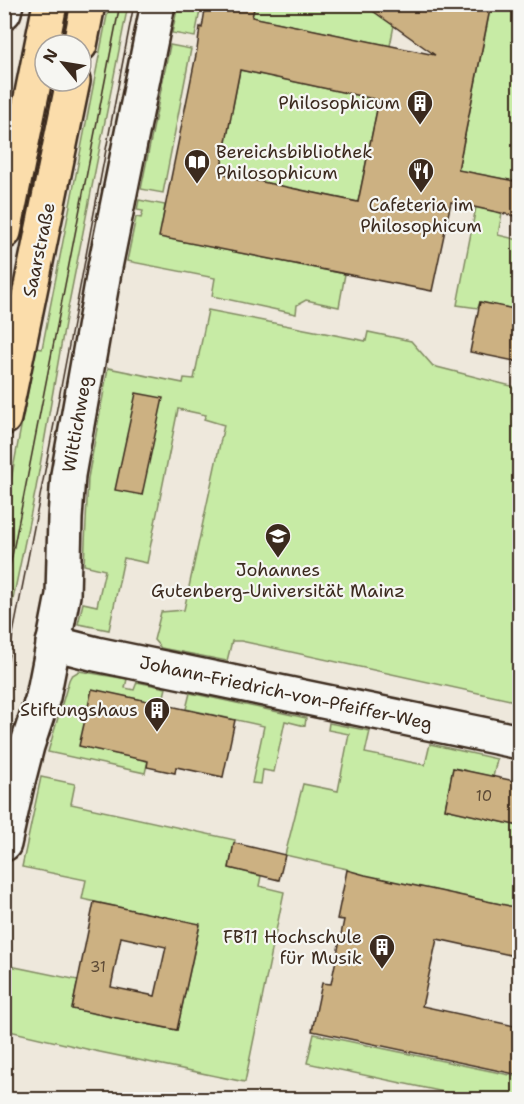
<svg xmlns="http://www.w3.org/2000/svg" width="524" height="1104" font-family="'Shantell Sans',sans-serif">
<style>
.green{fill:#c7eba5;stroke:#818a62;stroke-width:1.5}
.building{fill:#ccb182;stroke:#3b2a1e;stroke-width:1.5;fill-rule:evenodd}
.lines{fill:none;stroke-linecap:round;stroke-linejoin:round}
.minor-casing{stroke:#3b2a1e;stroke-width:38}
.highway-casing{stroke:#3b2a1e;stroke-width:38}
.minor{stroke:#f6f6f2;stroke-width:33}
.highway{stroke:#fbddab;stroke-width:33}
.tram{stroke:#3b2a1e;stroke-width:1.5}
.labels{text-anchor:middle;stroke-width:4.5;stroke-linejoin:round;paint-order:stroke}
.number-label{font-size:15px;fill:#5f4c37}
.poi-label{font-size:18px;fill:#3b2a1e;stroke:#f6f6f2;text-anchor:end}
.street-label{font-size:18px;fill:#3b2a1e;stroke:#f6f6f2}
</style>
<rect width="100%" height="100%" fill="#eee8dc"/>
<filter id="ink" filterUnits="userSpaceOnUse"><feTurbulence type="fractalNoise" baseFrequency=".0167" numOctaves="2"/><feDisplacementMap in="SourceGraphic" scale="12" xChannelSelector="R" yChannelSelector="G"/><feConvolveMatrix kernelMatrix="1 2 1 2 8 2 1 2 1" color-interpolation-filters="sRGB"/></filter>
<g filter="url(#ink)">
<g class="green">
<path d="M363,4L389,21L395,20L390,46L252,17L255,5Z"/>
<path d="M109,5H128L65,323L36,488L5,638V511L36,348L42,349Z"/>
<path d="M178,5H201L195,37L172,33Z"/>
<path d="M491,5H519V182L458,170Z"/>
<path d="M170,45L191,49L163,193L141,189Z"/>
<path d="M240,70L379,100L358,202L220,173Z"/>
<path d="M139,200L165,205L160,237L345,274L339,307L306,300L297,305L296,314L212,296L215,278L127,261L136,217L141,218L143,211L137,210Z"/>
<path d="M476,207L502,213L498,235L519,240V310L480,302L478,308L457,305Z"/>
<path d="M208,310L366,341L368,332L411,341L433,366L519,388V702L241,641H232L227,661L161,648L154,640L161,612L184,610L224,425L204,419L206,415L178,409L147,563L124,558L109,630L78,624L83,603L97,606L105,570L84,565L88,478L108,368L183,383L184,378L194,379Z"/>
<path d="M79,671L127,679L125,688L134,690L137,682L166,688L162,704L92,690L80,746L148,761L145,773L48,752L69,680L71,676Z"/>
<path d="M190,693L306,718L305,726L285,721L274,772L263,770L261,784L252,783L264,726L186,709Z"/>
<path d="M329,723L370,731L365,753L425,765L430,744L497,759L493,777L453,768L445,809L519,826V908L348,872L347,869L285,855L303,784L338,791L349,734L328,730Z"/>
<path d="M41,777L75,784L71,804L235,840L229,868L261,876L259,886L284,892L245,1082L95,1051L5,1030V965L78,980L72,1009L177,1030L200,925L82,899L86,880L22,867Z"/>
<path d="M314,1034L519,1077V1099H477L307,1063Z"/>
</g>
<g class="building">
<path d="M206,4H255L252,17L435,55L363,4H491L458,170L519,182V217L451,202L432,291L159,237L197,50L200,27L202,28ZM240,70L379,100L358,202L220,173Z"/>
<path d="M480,302L519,310V362L470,352Z"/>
<path d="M136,393L163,398L142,495L115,490Z"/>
<path d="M92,689L235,720L223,777L176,767L175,773L147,767L148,761L79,746Z"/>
<path d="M453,768L519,782V826L445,809Z"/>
<path d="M234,843L285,855L279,880L229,868Z"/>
<path d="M347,870L365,875L519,908V957L437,939L422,1006L519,1027V1075L312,1031L322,983L331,984L344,920L337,919Z"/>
<path d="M94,902L200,924L177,1030L72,1009ZM121,937L166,947L155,996L111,987Z"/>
</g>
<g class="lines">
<g class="minor-casing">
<g id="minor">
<path d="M4,12L6,4"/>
<path d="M53,643L96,654L520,742"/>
<path d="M4,844L17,785L27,746L43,697L63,595L65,518L68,475L104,272L158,4"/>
</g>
</g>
<g class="highway-casing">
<g id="highway">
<path d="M80,45L88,4"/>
<path d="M4,232L50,4"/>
<path d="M4,418L73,81"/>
</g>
</g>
<use href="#minor" class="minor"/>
<use href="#highway" class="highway"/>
<g class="tram">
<path d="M4,597L120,4"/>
<path d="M4,678C50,454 90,229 134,4"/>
</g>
</g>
</g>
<defs>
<g id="building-pin" transform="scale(1.35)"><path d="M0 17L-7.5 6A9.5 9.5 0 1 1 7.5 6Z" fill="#3b2a1e" stroke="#f6f6f2"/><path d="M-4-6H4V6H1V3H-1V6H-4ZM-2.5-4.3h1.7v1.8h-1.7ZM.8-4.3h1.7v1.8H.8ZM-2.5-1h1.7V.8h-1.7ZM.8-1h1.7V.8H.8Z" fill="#fff"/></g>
<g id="library-pin" transform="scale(1.35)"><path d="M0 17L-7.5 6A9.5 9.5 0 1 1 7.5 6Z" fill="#3b2a1e" stroke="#f6f6f2"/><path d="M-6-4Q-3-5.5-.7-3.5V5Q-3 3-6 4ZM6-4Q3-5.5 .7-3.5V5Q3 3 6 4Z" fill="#fff"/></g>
<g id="restaurant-pin" transform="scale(1.35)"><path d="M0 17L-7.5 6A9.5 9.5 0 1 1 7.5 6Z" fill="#3b2a1e" stroke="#f6f6f2"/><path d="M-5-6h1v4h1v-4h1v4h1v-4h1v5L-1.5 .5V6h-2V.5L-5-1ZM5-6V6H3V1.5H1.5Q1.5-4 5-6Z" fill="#fff"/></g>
<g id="university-pin" transform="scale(1.35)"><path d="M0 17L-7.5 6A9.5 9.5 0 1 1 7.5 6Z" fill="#3b2a1e" stroke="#f6f6f2"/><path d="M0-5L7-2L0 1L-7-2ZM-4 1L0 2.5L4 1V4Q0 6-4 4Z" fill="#fff"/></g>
</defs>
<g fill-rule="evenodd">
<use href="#building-pin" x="420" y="103"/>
<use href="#library-pin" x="197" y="162"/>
<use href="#restaurant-pin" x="421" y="171"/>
<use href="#university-pin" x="278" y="536"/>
<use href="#building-pin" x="157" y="710"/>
<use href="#building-pin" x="382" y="947"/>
</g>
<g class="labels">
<g class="number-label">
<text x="484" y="801">10</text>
<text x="98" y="972">31</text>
</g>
<g class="poi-label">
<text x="400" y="109">Philosophicum</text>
<text x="216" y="158" text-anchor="start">Bereichsbibliothek<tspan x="216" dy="21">Philosophicum</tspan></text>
<text x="421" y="211" text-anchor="middle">Cafeteria im<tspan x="421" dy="21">Philosophicum</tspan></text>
<text x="278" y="576" text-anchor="middle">Johannes<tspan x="278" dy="21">Gutenberg-Universität Mainz</tspan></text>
<text x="138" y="716">Stiftungshaus</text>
<text x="362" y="943">FB11 Hochschule<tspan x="362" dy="21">für Musik</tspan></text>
</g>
<g class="street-label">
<text transform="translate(39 250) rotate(-78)" y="6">Saarstraße</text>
<text transform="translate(77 424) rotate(-80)" y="6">Wittichweg</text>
<text transform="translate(286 693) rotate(12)" y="6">Johann-Friedrich-von-Pfeiffer-Weg</text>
</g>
</g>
<rect width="524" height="1104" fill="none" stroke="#f6f6f2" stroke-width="24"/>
<rect x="12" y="12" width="500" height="1080" fill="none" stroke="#3b2a1e" stroke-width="2" filter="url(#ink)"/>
<g transform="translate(63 63) rotate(300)"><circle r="28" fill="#f6f6f2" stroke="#aba49d" stroke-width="1.5"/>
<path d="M0-4.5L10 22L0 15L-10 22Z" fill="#3b2a1e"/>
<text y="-9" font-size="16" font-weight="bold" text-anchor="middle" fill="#3b2a1e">N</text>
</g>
</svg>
